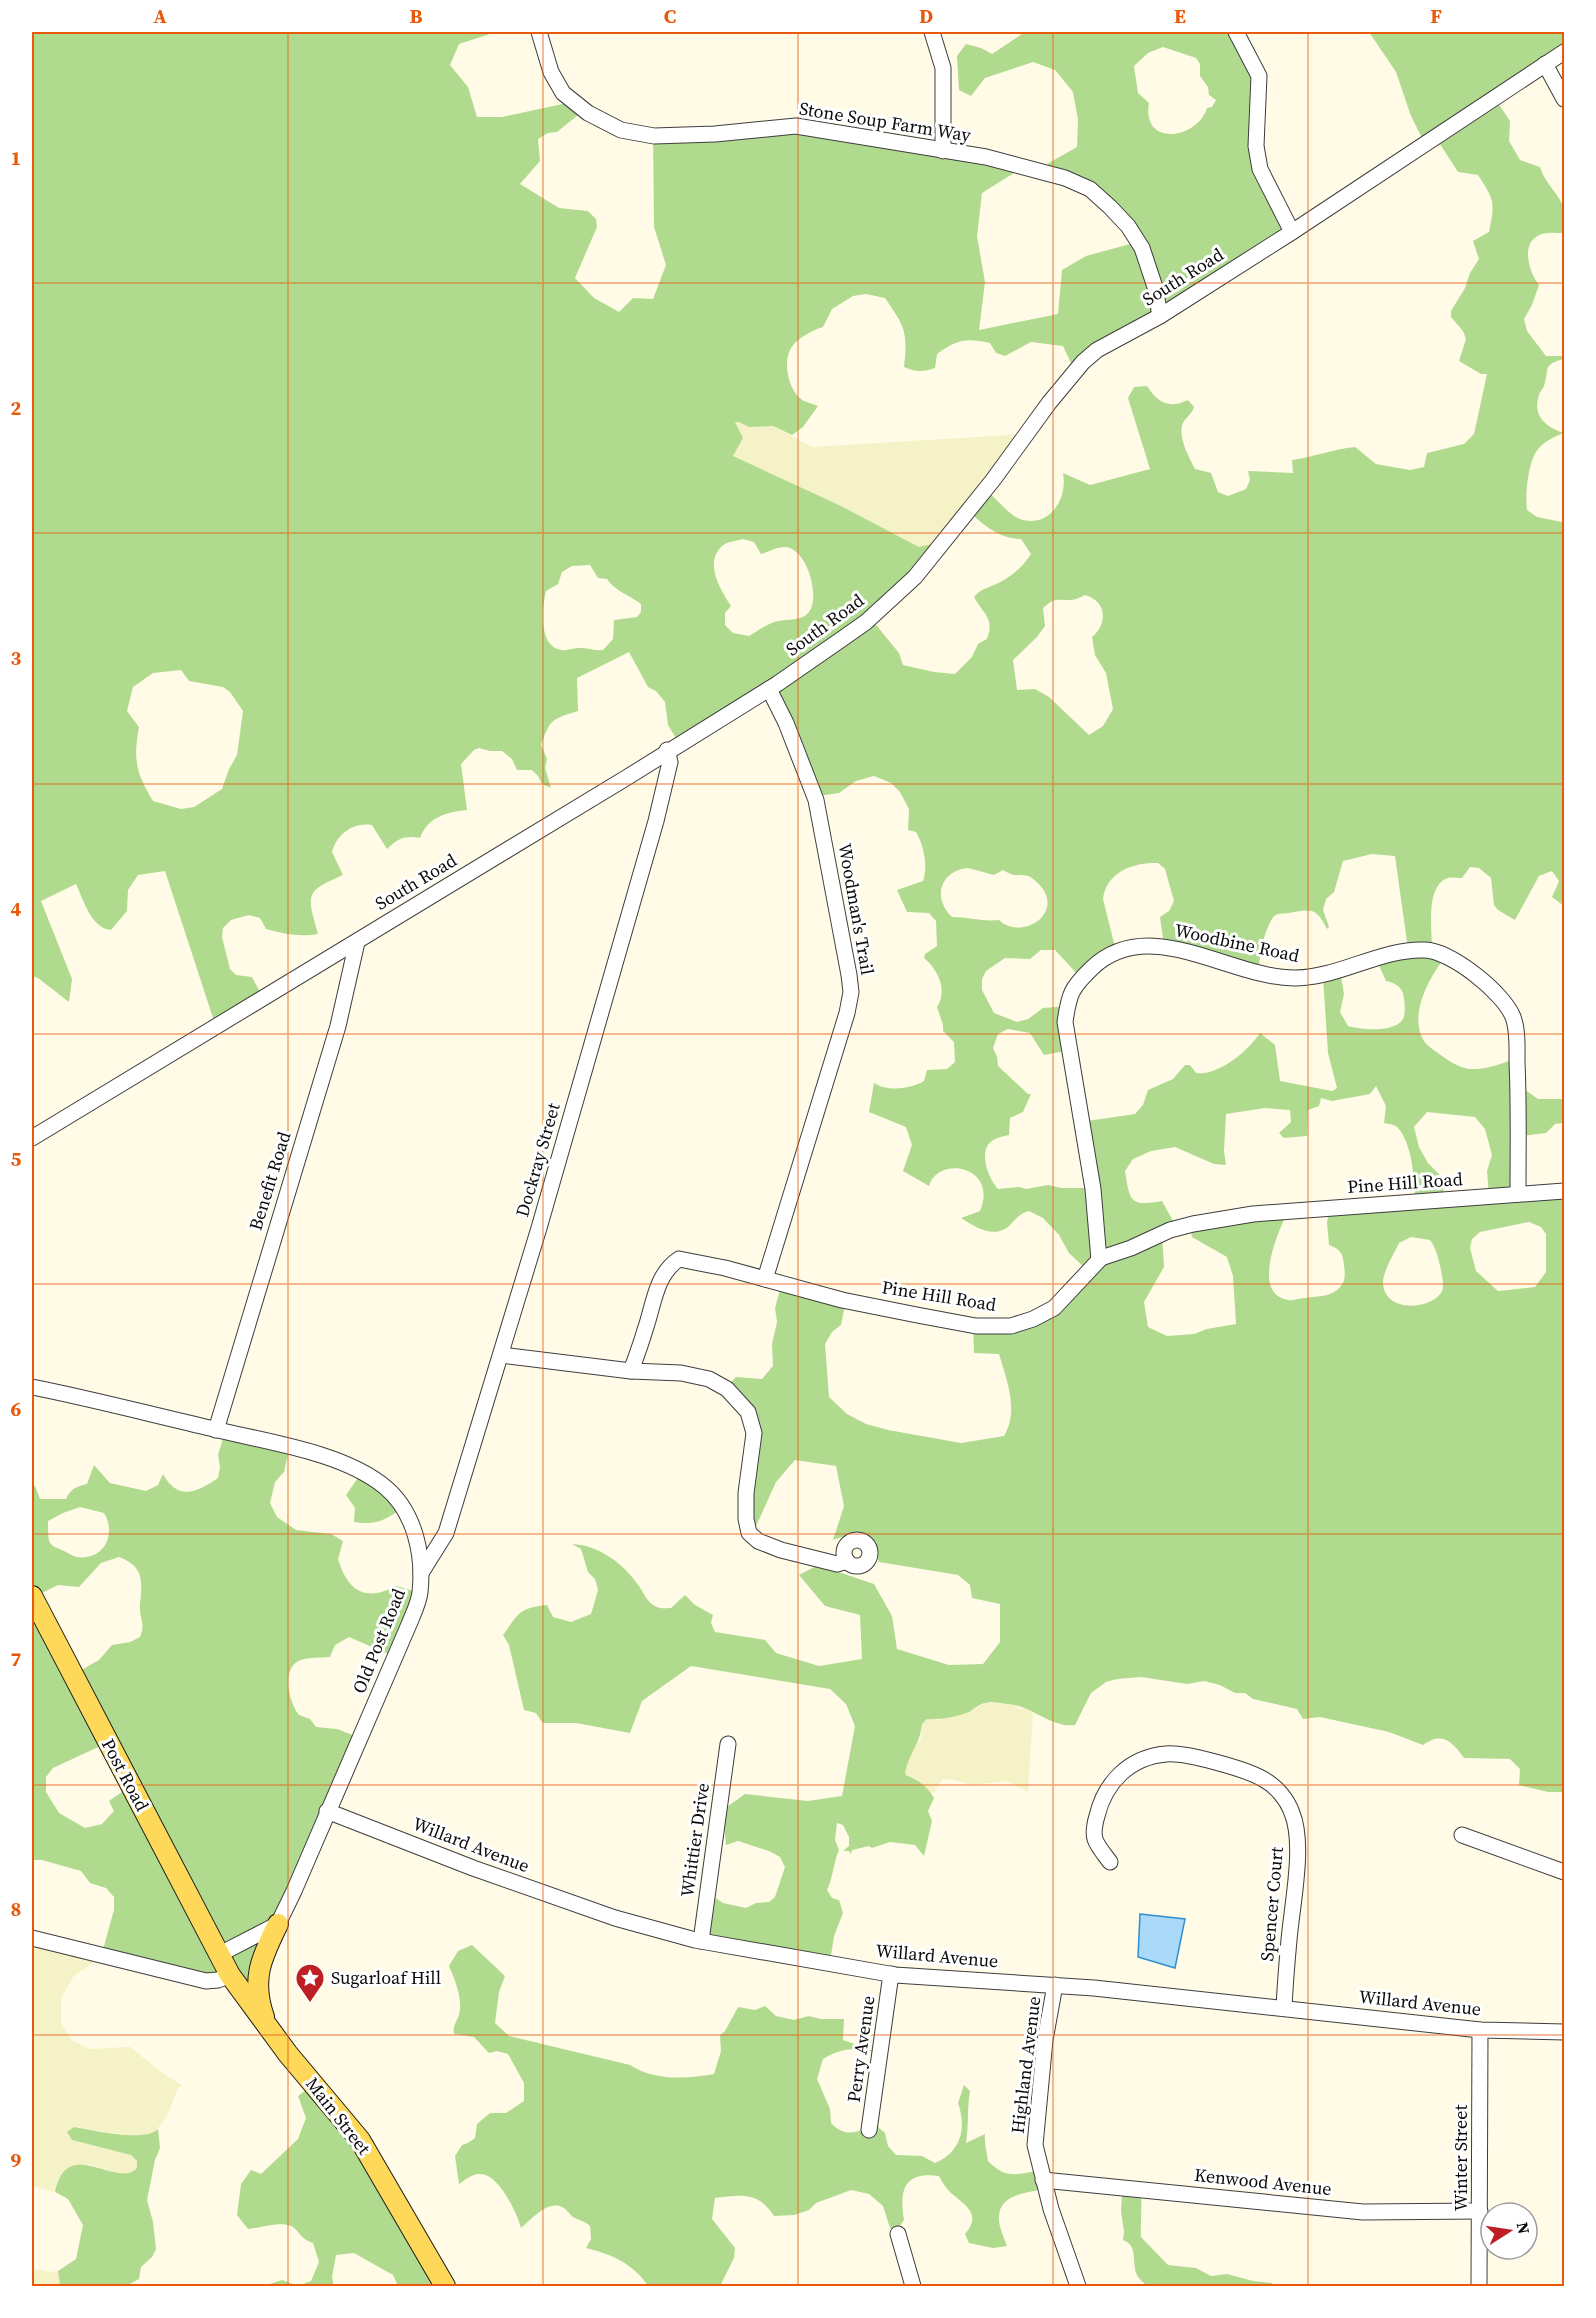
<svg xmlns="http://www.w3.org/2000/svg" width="1596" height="2318" font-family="'Source Serif 4',serif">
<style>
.farmland{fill:#f5f2c7}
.forest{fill:#b0db8f;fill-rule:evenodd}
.water{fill:#aadaf8;stroke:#2f8ed1;stroke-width:1.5}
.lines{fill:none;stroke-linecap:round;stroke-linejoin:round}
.minor-casing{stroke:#3d3d3d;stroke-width:17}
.major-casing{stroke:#1b1b1b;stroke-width:22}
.minor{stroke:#fff;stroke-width:15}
.major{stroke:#fed858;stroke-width:20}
.grid{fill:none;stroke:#e8590c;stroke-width:1.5;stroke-opacity:0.55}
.labels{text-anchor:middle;stroke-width:6;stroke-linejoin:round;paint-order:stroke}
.street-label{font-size:18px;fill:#0a0a0a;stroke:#fff}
.poi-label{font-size:18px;fill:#0a0a0a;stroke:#fff;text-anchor:start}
.neatline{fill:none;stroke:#e8590c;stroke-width:2}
.grid-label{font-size:20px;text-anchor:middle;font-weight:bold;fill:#e8590c}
</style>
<rect width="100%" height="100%" fill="#fffbe7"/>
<g class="farmland">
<path d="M739,421L749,427L773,426L812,447L1026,434L944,541L919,547L839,505L733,456L743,438L735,422Z"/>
<path d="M985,1703L1013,1704L1021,1709H1028L1033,1713L1028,1792L1008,1781L971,1785L955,1780L942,1779L935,1792L930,1793L915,1778L907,1776L905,1773L907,1761L921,1738L922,1724L927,1719L937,1720L968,1712Z"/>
<path d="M32,1938L103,1955L73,1977L61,1998V2023L72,2040L89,2049L130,2047L165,2075L182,2085L178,2088L167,2116L155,2132L144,2135H126L75,2127L72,2140L131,2155L137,2161V2169L133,2173L122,2175L89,2164L58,2178L55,2192L32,2186Z"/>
<path d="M35,2269L50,2272L58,2271L61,2286H32V2270Z"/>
</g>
<g class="forest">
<path d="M32,32H496L459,44L450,65L468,87L477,117H502L567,103L578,115L557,132L548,133L538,139L540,161L520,184L559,208L588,211L596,219L597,227L575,278L594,298L619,312L633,298L653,299L666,265L654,227L653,132L818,123L1019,170L982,193L977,236L985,282L979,330L1058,314L1062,270L1086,256L1141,241L1088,184L1047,164L1077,147L1078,120L1073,92L1055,70L1033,62L985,78L971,96L959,90L957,56L966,44L981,48L992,54L1025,32H1236L1257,89L1252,147L1293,231L1075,372L1063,346L1031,342L1005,356L996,353L990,343C965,338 958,339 937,354L935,368C923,372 915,372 904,367C908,332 905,327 885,298L866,294L853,296L832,309L823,327C813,330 797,338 791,348C782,363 789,393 804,401C808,403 814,404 818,406L803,427L792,435L773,426L749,427L739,422H735L743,438L733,456L839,505L919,547L944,541L872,620L899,653L903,665L934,672L955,674L972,657L978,644L987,639C995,618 983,614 974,597C981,589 985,589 994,585C1009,579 1022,568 1031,554L1021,539C1002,539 987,528 974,516L990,494C999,501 1009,515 1020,519C1049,529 1068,499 1063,473L1090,485L1150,469L1128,398L1134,387L1147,386C1158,403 1169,409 1188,400L1194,407C1192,414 1186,417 1183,423C1177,436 1189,457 1195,469L1211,473L1218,492L1228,496L1246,489L1250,480L1248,471L1293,473L1292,460C1314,457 1333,449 1355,447L1376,464L1410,470L1424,467L1427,453L1464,444L1474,434L1487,374H1481L1459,361L1466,339L1463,331L1451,317V311L1465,288L1470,273L1479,259L1473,241L1489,232C1495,202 1495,201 1478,175L1458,172L1436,138L1425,144L1411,116L1396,72L1369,32H1564V53L1496,100L1510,121L1509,141L1520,160L1540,167C1545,184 1559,193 1564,209C1566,216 1564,226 1564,233C1555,233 1544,231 1536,237C1521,247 1530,274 1539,285L1532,305L1524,319L1527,331L1546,356H1564V359C1541,365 1550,369 1544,386C1543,389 1540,391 1539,395C1532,416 1546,427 1564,433C1555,436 1541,443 1536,452C1528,464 1525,496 1527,510L1537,517L1562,522L1564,533V906L1552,897L1559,881L1552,871L1539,876L1515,920L1498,910L1494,905L1491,878L1479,868L1470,867L1462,878C1458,878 1451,877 1448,878C1425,885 1432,931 1432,948L1446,956C1429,977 1408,1016 1424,1041C1428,1047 1437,1052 1442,1056C1450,1062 1462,1069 1471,1069C1487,1070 1503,1063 1517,1058L1520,1086L1538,1099H1564V1123L1555,1124L1546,1133L1523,1136L1519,1193L1564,1192V1792H1548L1519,1785L1520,1769L1510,1759L1464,1758C1452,1742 1443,1731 1423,1745L1389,1732L1320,1717L1303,1719L1297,1709L1253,1699L1245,1693H1235L1220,1685L1204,1681L1187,1684L1141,1677L1117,1679L1106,1682L1091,1693L1075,1725C1051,1728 1032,1706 1009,1704C1002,1704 992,1701 985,1703C979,1704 974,1709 969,1712C956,1717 940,1720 927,1719L922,1724C920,1745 909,1753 905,1773L907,1776C917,1778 929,1789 934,1798L928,1811L932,1821L924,1856L915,1845L890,1842L872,1848L869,1846L852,1850L851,1854L849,1851H843L849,1846V1837L843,1825L837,1823L835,1840L839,1850C833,1864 833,1878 827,1890L832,1898L839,1900L843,1913L834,1936L830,1962L704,1940L708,1912L714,1905L716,1898L723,1903L746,1908L756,1903L769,1902L775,1897L785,1867L780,1857L769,1851L738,1841L726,1845L724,1821L717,1814L745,1794L808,1801L842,1796L855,1726L846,1704L830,1689L691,1666L642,1701L630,1733L576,1723H544L542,1722L536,1713L524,1710L509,1645L503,1635C519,1613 519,1608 547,1605L553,1617L571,1622L591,1614L598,1590L595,1579L588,1572L581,1549L572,1544C599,1545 624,1564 639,1586C644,1593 647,1603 657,1607C661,1609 666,1608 671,1608L685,1595L695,1605L713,1615L711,1623L715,1632L765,1640L776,1653L819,1666L862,1659L860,1615L825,1606L799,1575L818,1565L874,1584L892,1616L897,1649L949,1665L983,1664L1000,1642V1604L972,1598L970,1585L958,1575L879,1562C869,1531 863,1530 833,1540L844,1506L836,1466L795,1460L776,1482L752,1535L748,1520L756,1433L727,1387L736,1377L762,1379L773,1366L772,1344L777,1322L775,1308L781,1286L846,1300L841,1325L832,1332L825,1344L829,1397L847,1414L866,1424L888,1430L961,1443L1004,1436C1019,1411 1007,1381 999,1354L974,1353L973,1325L1030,1320L1089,1272L1069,1253L1059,1235L1043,1218L1029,1211C1019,1214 1017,1218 1010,1225C995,1240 975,1227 961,1218L980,1211C999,1165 937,1155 929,1186L903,1171L912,1145L906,1127L869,1112L874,1083C888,1092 910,1089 924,1081L927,1070L947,1069L955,1062L954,1042L943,1031V1025L937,1007C948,991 938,969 924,958L925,954L937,946L936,921L929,913L907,912L897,890L923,881C928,867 924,845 916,832L908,830L909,809L900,792L891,783L874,776L856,781L839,793L818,796L772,690L679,743L668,725L665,702L656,691L648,687L629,652L577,678L578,711C551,719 550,720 541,745L547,759L545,768L551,788L542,784L538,776L532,770H517L512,759L502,751H490L479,748L474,750L461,764L467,810C446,812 428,817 420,838C405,835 398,838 387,849L372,825C353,822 337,834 332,852L343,875C304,892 307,894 318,934C300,937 284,934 266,929L260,918L249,915L231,920L223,928L222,937L230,969L236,975L252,977L263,998L215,1024L165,871L138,875L128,890L127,911L111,930C91,928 84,901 76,884L41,901L72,979L69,1002L38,978L32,976V654L34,646L32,637ZM1163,47L1196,58L1200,64V76L1208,87L1209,95L1216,100L1212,107L1207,108C1197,140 1141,147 1149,103L1138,93L1134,66L1148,53ZM743,539L754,542L761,554C768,552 777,547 784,547C806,546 821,596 809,612C802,621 788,619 778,621C768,623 758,631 749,636L733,633L725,625V613L731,606C721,591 705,565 720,548C725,542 735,541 743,539ZM590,565L598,578L607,579C615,591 629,595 641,604V612L637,617L614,620L613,639L603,650C594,651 589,648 580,648C574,648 567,651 561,650C538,646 542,608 546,591L558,584L562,572L572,566ZM1085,595C1107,601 1108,624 1092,637L1095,655L1106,673L1113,709L1103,726L1089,735L1049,697L1035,689L1017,690L1013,660L1037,637L1045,626L1043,608C1055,597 1057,600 1071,600C1075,600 1081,597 1085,595ZM181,670L189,681L223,687L230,692L243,711L237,755L229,769L222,789L194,807L181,809L153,801C136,773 133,760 139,727L127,711L133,687L153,673ZM1372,854L1395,856L1408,949L1377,961L1386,981C1392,982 1399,985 1402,991C1405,997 1406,1014 1403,1019C1394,1033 1362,1030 1348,1026L1340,1012L1344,994L1340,971L1323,978L1328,1053L1337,1088L1332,1091L1280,1081L1275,1045L1260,1033C1248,1051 1219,1076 1196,1073L1190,1065H1185L1173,1079L1148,1090L1143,1105L1135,1114L1087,1121L1094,1188H1062L1048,1185L1026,1189L1019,1187L998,1189C988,1178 976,1148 995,1139C999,1137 1004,1136 1009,1135L1010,1118L1023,1112L1031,1094H1028L998,1066L997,1057L993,1048L998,1034L1008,1029L1030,1033L1044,1055L1070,1050L1068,1006L1043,1008L1028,1019L1017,1022L994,1013L982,990V979L986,971L1005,958L1030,959L1041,950H1055L1080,977L1116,951L1103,899C1106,872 1134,862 1158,863L1165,869L1174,901L1169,911L1160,917L1164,946L1258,969C1261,953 1263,933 1272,919C1276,912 1283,914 1289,913C1311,909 1316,907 1327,929L1329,927L1323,910L1326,899L1334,892L1343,861ZM968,868L994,875L1003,870C1007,872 1011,875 1015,875C1022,876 1027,874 1033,879C1072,909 1023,943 999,920C984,922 968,917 952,917C932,898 940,871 968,868ZM1376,1086L1386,1106L1384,1123C1389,1124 1393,1124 1397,1127C1412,1141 1415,1182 1415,1202L1330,1208L1327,1222L1329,1245C1340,1249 1343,1253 1344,1265C1345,1273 1346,1281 1340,1287C1332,1297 1318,1296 1306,1298C1300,1298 1293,1301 1288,1300C1250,1294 1279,1230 1288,1211L1190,1225L1192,1237L1227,1257L1233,1276L1236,1324L1207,1329L1194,1334L1167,1336L1148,1327L1144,1302L1164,1267L1162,1234L1177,1228L1162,1201C1129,1207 1130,1201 1125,1171L1133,1159L1151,1151L1175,1147L1214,1164L1226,1165L1224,1151L1226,1114L1265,1108L1290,1110L1291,1122L1279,1133L1284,1138L1307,1136L1308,1110L1319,1106L1321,1098L1332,1101L1370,1094ZM1427,1112L1475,1117L1485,1129L1492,1155L1487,1171L1489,1196L1446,1199L1439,1174L1428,1163L1419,1147L1414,1127ZM1529,1222L1541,1227L1546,1234V1272L1535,1287L1498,1291L1476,1271L1470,1248L1472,1239L1480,1232ZM1411,1237L1430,1240C1437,1250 1438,1258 1441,1270C1442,1277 1445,1286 1441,1293C1428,1311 1383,1312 1383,1282C1384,1269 1394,1254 1399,1243Z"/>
<path d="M225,1432L289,1450L284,1472L275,1482L270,1503L277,1517L296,1530L331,1534L343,1541L338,1559C348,1592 366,1602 396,1586L421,1593L395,1657L349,1637L335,1645L330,1657C321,1658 309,1657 301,1660C280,1667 289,1703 299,1715L310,1719L316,1727L337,1729L361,1738L258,1988L102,1953L114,1910V1897L106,1888L90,1883L81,1871L42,1860H32V1484L35,1486L40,1499H66C71,1488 76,1487 87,1484L94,1465L110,1483L146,1491L158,1485L163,1474C178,1501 196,1493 218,1478L220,1467L218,1455ZM80,1507L104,1513C117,1534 104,1561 77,1557C72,1556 69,1553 64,1551C59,1548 52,1548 49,1541C48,1535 48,1527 48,1521L63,1513ZM119,1557C145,1567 142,1582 140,1604C139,1619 146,1622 140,1637L130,1642L112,1645L99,1660L76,1673L36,1596L58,1585L79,1587L101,1563ZM109,1742L132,1785L109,1801L114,1811L102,1824L85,1828L59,1813L46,1792V1777L53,1768Z"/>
<path d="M362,1472L402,1508C384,1521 377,1525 354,1522L355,1508L346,1495Z"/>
<path d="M472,1945L505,1976L499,1992L495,2023L509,2036L630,2065C655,2081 686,2079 714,2074L721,2051L720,2035L725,2031L738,2007L755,2010L765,2006L776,2016L794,2020L809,2016L821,2019H844L843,2040L880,2053C857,2048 844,2046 823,2059L817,2079L830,2109L831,2123C843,2135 850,2134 866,2129L873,2107L879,2128L885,2133L888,2146L896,2155L922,2156L935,2163C961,2152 967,2128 958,2103L964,2085L970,2091C967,2108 969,2125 966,2143L985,2134C984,2144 987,2152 988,2161C1006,2180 1018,2174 1042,2170L1046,2189C1029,2192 999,2194 999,2217C998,2225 1004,2237 1007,2246L993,2248L969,2243L965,2234C983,2213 964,2205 950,2192C946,2188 942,2182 939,2176C904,2171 899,2190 904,2220L896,2231L890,2228L883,2206L869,2194L851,2190L816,2203L809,2210L794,2215L774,2216C758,2191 741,2195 715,2198L712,2219L735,2248L734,2258L720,2286H648C634,2264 611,2254 586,2248L591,2239L590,2226C583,2220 580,2221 573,2217C569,2214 567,2209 562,2207C547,2200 531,2220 521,2228C517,2213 499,2174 480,2174C472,2174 465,2180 459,2184L455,2156L462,2145L468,2143L475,2138L477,2124L490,2113H506L524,2101V2083L508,2054L497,2051L489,2053L474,2037L454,2034C453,2025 456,2023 459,2015C463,1999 455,1980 449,1966L458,1951Z"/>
<path d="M315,2083L447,2286H398L393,2275L354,2253L336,2255L332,2277L334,2286H264L282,2280L298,2286L311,2281L319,2262L313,2243C300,2239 299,2230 291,2226C279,2221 260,2228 248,2229L237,2215L241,2184L251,2170L261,2174L298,2139L306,2118L298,2096Z"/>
<path d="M74,2127C94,2130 144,2143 158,2129L160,2148L155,2160L147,2200L153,2222L156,2249L152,2257L141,2267L139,2279L126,2286L60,2285L58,2271L76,2259L83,2225L68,2199L55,2192C67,2134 117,2190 137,2168V2161L131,2155L72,2140L67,2132Z"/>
<path d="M1140,2190C1143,2206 1140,2221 1141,2237L1168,2265L1196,2268L1211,2276L1227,2274L1253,2281L1272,2283L1275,2286H1147C1144,2283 1139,2279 1137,2275C1131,2262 1139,2246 1123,2240L1124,2232L1121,2211L1122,2191Z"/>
</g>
<path class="water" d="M1140,1914L1185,1919L1175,1968L1138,1957Z"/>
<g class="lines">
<g class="minor-casing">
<g id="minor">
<path d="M539,32L551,72L563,93L588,113L621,130L654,136L715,134L796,126L986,157L1065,178L1090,189L1110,207L1128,226L1142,248L1155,287L1160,316"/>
<path d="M932,32L943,68V151"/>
<path d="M1236,32L1259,76L1256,146L1260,169L1292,232"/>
<path d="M1545,64L1564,99"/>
<path d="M32,1138L626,778L777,684L839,641L866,622L915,577L993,480L1049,403L1083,362L1097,350L1160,316L1292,232L1564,52"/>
<path d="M1099,1260L1093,1189L1065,1022C1069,994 1071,988 1092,968C1150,913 1231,979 1296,978C1341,977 1382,948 1425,950C1451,951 1503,992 1513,1017C1518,1030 1517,1048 1517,1062C1519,1106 1518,1150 1518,1194"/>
<path d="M765,1279L847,1013L851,992L849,975L816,800L786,723L769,689"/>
<path d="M501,1355L631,1371L681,1373L709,1379L727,1389L748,1412L754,1433L746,1493V1519L749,1533L758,1541L781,1550L837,1564L847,1561"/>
<path d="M631,1371C636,1357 641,1344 645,1330C654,1305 655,1275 679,1259L725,1268L842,1300L917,1315L976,1326H1011L1033,1319L1054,1308L1101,1258L1131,1248L1170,1230L1193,1224L1253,1214L1564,1191"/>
<path d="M32,1387C93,1399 153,1415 214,1429C266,1442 343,1452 385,1487C415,1512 424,1555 420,1592C419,1602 414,1612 410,1622L294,1891L278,1924L220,1954"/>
<path d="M216,1430L338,1026L357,942"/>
<circle cx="857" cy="1553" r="13"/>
<path d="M421,1573L446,1533L539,1228L656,821L670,762L667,750"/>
<path d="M327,1811L473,1868L615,1918L695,1940L895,1975L1094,1988L1480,2030L1564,2032"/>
<path d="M1462,1835L1564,1872"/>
<path d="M1110,1862C1105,1855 1097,1846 1095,1839C1093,1833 1095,1822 1097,1816C1105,1782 1130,1757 1166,1754C1185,1752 1246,1769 1263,1779C1276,1786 1287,1799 1292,1813C1305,1845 1292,1904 1289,1940C1287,1962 1285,1985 1284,2008"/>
<path d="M32,1938L206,1981L218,1980L230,1975"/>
<path d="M701,1941L728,1744"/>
<path d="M1055,1985L1045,2040L1035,2145L1051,2209L1078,2286"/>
<path d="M869,2130L891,1974"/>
<path d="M1043,2180L1363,2212L1480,2211"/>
<path d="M898,2234L913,2286"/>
<path d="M1479,2286L1480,2030"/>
</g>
</g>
<g class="major-casing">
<g id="major">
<path d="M32,1596L230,1975L288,2054L360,2140L445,2286"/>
<path d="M264,2017C251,1980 261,1958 278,1924"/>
</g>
</g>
<use href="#minor" class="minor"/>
<use href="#major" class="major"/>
</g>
<path class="grid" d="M288,32V2286M543,32V2286M798,32V2286M1053,32V2286M1308,32V2286M32,283H1564M32,533H1564M32,784H1564M32,1034H1564M32,1284H1564M32,1534H1564M32,1785H1564M32,2035H1564"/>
<defs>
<g id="sight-pin" transform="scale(1.5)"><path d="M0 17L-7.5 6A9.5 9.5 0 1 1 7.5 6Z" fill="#bd1f24" stroke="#fff"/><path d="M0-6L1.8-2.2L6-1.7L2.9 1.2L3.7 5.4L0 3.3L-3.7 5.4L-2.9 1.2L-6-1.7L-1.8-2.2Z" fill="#fff"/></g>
</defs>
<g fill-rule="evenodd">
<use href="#sight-pin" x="310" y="1978"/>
</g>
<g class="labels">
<g class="street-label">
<text transform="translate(885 122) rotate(9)" y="6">Stone Soup Farm Way</text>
<text transform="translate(1183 277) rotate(-32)" y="6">South Road</text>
<text transform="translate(825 625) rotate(-36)" y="6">South Road</text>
<text transform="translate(416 882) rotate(-31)" y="6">South Road</text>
<text transform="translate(856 909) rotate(80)" y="6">Woodman's Trail</text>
<text transform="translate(1237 943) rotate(12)" y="6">Woodbine Road</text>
<text transform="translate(538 1160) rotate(-74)" y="6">Dockray Street</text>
<text transform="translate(270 1181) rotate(-73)" y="6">Benefit Road</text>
<text transform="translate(1405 1183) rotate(-4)" y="6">Pine Hill Road</text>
<text transform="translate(939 1296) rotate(9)" y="6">Pine Hill Road</text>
<text transform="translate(379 1641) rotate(-68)" y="6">Old Post Road</text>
<text transform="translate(125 1775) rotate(62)" y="6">Post Road</text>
<text transform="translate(695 1840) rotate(-82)" y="6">Whittier Drive</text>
<text transform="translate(471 1845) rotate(21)" y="6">Willard Avenue</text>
<text transform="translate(1272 1904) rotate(-85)" y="6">Spencer Court</text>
<text transform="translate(937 1956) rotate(5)" y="6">Willard Avenue</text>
<text transform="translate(1420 2003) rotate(6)" y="6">Willard Avenue</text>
<text transform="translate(861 2049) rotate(-82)" y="6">Perry Avenue</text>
<text transform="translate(1026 2065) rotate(-83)" y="6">Highland Avenue</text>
<text transform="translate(338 2116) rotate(52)" y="6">Main Street</text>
<text transform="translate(1461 2158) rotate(-90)" y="6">Winter Street</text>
<text transform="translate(1263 2182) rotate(6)" y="6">Kenwood Avenue</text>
</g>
<g class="poi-label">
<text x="331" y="1984">Sugarloaf Hill</text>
</g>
</g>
<rect width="1596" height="2318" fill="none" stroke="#ffffff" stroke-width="66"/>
<g transform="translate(1509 2231) rotate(78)"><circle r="28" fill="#ffffff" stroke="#9d9d9d" stroke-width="1.5"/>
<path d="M0-4.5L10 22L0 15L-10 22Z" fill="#bd1f24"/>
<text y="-9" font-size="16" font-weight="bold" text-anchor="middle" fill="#0a0a0a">N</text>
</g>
<rect x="33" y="33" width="1530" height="2252" class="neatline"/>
<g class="grid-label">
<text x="160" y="23">A</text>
<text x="416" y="23">B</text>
<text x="670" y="23">C</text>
<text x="926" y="23">D</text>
<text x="1180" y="23">E</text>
<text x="1436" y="23">F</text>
<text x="16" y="165">1</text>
<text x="16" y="415">2</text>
<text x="16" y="665">3</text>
<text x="16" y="916">4</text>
<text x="16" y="1166">5</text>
<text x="16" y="1416">6</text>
<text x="16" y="1666">7</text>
<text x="16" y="1916">8</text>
<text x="16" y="2167">9</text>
</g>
</svg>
